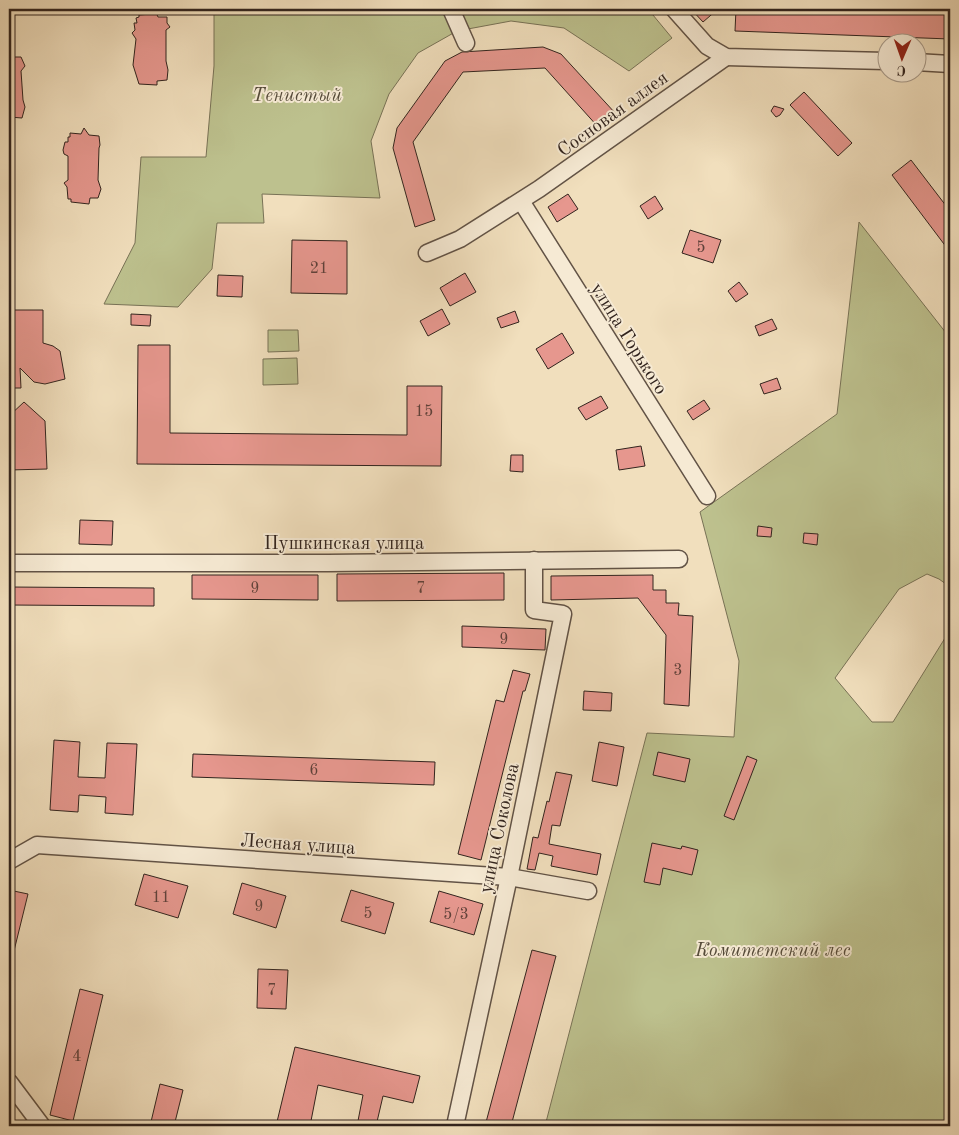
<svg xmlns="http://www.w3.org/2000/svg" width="959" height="1135" font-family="'Old Standard TT',serif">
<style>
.green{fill:#bdc18e;stroke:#787256}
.building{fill:#e6978e;stroke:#32241e}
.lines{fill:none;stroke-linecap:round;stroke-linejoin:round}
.minor-casing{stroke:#625346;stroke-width:19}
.minor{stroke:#f6ead4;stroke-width:16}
.labels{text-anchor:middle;stroke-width:4;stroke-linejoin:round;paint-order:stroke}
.number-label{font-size:16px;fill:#5f413a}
.park-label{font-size:19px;font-style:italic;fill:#554b3a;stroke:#f6ead4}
.street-label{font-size:19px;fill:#32241e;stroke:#f6ead4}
</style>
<rect width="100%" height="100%" fill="#f1dfbd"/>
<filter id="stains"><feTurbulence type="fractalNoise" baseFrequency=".004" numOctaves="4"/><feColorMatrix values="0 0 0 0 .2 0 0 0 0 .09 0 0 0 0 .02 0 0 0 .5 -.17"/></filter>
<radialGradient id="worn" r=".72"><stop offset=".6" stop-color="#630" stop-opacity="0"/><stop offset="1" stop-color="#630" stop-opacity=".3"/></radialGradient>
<g class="green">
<path d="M214,9H648L672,38L629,71L564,28L511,21L457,31L418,53L389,94L371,141L380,198L262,194L264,223H217L212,269L178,307L104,304L135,243L141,157H206L214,66Z"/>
<path d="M859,222L950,338V587L939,579L927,574L899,589L835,678L872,722H893L950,630V1126H545L647,733L734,737L739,661L700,512L837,414Z"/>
<path d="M268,330H298L299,351L268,352Z"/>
<path d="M297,358L298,384L263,385V359Z"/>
</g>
<g class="building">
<path d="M691,9H718L703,22Z"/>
<path d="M736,9H807L950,14V39L735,31Z"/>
<path d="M155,10L158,17H167V23L170,27L166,30V61L168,70L167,80L157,81V85L139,84L133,65L136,39L132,33L135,30L134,23H137L136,18L139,17V15L151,14Z"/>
<path d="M543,47L561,54L616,114L599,128L545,68L463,72L413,142L435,220L415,227L393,148L397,128L445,61L462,52Z"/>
<path d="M9,57H21L25,66L21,71L23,100L25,107L22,118L9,117Z"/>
<path d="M804,92L852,143L838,156L790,105Z"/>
<path d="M774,106L784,109L780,115L776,117L771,111Z"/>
<path d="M84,128L89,135L99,136L100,145L99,148L98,180L101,189L98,198H90L89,204L71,202V199H68L67,187L64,183L68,180V156L64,154L63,150L65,142H68V137H70V133L81,134Z"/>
<path d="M911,160L950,211V252L892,175Z"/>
<path d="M568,194L578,209L557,222L548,207Z"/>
<path d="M655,196L663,209L648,219L640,206Z"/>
<path d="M690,230L721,240L713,263L682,253Z"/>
<path d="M292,240L347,241V294L291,293Z"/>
<path d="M465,273L476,292L450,306L440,288Z"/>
<path d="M218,275L243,276L242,297L217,296Z"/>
<path d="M739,282L748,294L736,302L728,291Z"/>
<path d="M442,309L450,324L428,336L420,321Z"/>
<path d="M9,310H43V343L53,346L60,351L65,379L45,384L34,382L20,368L21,388H9Z"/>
<path d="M515,311L519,322L501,328L497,318Z"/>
<path d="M131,314L151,315L150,326L131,325Z"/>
<path d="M772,319L777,329L759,336L755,326Z"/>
<path d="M562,333L574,353L548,369L536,349Z"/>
<path d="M138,345H170V433L407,435V386H442L441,466L137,464Z"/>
<path d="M777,378L781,389L764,394L760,384Z"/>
<path d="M601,396L608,408L586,420L578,408Z"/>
<path d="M704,400L710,409L693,420L687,411Z"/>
<path d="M24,402L45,421L47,469L9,470V416Z"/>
<path d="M641,446L645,466L619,470L616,450Z"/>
<path d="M511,455H523V472L510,471Z"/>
<path d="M80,520L113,521L112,545L79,544Z"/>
<path d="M758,526L772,528L771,537L757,536Z"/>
<path d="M804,533L818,534L817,545L803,543Z"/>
<path d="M504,573V600L337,601V574Z"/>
<path d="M192,575H318V600L192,599Z"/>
<path d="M653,575V590H666V603H679L678,615L693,616L689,706L664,704L666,635L638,598L551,600V576Z"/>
<path d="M9,587L154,588V606L9,605Z"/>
<path d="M462,626L546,629L545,650L462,647Z"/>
<path d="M513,670L530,674L525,691H523L481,860L458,854L496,700L504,702Z"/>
<path d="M584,691L612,693L611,711L583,710Z"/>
<path d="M54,740L80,742L78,777L105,778L107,743L137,744L133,815L105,813L106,797L79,795L78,812L50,810Z"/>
<path d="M599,742L624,747L617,786L592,781Z"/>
<path d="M658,752L690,759L685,782L653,775Z"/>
<path d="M193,754L435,762L434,785L192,777Z"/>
<path d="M747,756L757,760L734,820L724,816Z"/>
<path d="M556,772L572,775L560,826L552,825L549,844L601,854L597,875L551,866L553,856L539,853L535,870L527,869L533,837L538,838L547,801L549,802Z"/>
<path d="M652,843L681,849L682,846L698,850L692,875L663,868L660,885L644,882Z"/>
<path d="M144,874L188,886L178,918L135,905Z"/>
<path d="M242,883L286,896L276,928L233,914Z"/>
<path d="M9,890L28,894L12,959L9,958Z"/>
<path d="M351,890L394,903L385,934L341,921Z"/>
<path d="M439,891L483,904L474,935L430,922Z"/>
<path d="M532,950L556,956L511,1126H485Z"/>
<path d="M258,969L288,970L286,1009L257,1008Z"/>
<path d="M80,989L103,995L73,1121L50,1115Z"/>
<path d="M295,1047L420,1076L413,1103L383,1096L376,1126H357L363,1095L318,1085L310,1126H276Z"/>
<path d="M160,1084L183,1090L174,1126H150Z"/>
</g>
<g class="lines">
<g class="minor-casing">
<g id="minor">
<path d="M451,9L466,43"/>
<path d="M674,9L707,46L726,57L886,61"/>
<path d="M916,62L950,64"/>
<path d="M521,201L707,496"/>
<path d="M427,253L460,239L539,189L726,57"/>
<path d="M9,563H328L679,559"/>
<path d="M9,861L37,845L509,877L588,891"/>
<path d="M9,1082L42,1126"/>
<path d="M455,1126L509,877L563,614L534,610V560"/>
</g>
</g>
<use href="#minor" class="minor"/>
</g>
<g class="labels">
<g class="number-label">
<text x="701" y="252">5</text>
<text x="319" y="273">21</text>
<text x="424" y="416">15</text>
<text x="255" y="593">9</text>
<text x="421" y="593">7</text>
<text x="504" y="644">9</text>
<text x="678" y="675">3</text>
<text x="314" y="775">6</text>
<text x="161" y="902">11</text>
<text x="259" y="911">9</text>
<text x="368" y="918">5</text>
<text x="456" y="919">5/3</text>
<text x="272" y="995">7</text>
<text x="77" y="1061">4</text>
</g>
<g class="park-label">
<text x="297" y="101">Тенистый</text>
<text x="773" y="956">Комитетский лес</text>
</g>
<g class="street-label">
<text transform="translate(612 113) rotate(-36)" y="7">Сосновая аллея</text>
<text transform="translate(630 338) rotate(58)" y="7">улица Горького</text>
<text x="344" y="549">Пушкинская улица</text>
<text transform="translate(498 828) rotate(-78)" y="7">улица Соколова</text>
<text transform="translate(298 843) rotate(4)" y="7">Лесная улица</text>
</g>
</g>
<rect width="959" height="1135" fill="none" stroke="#f1dfbd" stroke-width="30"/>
<rect x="10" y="10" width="939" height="1115" fill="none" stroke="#32241e" stroke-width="2.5"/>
<rect x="15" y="15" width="929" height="1105" fill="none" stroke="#32241e"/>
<g transform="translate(902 58) rotate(182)"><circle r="24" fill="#f6ead4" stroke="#a89b8b"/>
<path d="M0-4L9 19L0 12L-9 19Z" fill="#8f2418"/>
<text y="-8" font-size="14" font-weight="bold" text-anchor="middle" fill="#32241e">С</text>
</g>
<rect width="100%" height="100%" filter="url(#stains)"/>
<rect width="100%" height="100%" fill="url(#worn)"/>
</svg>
